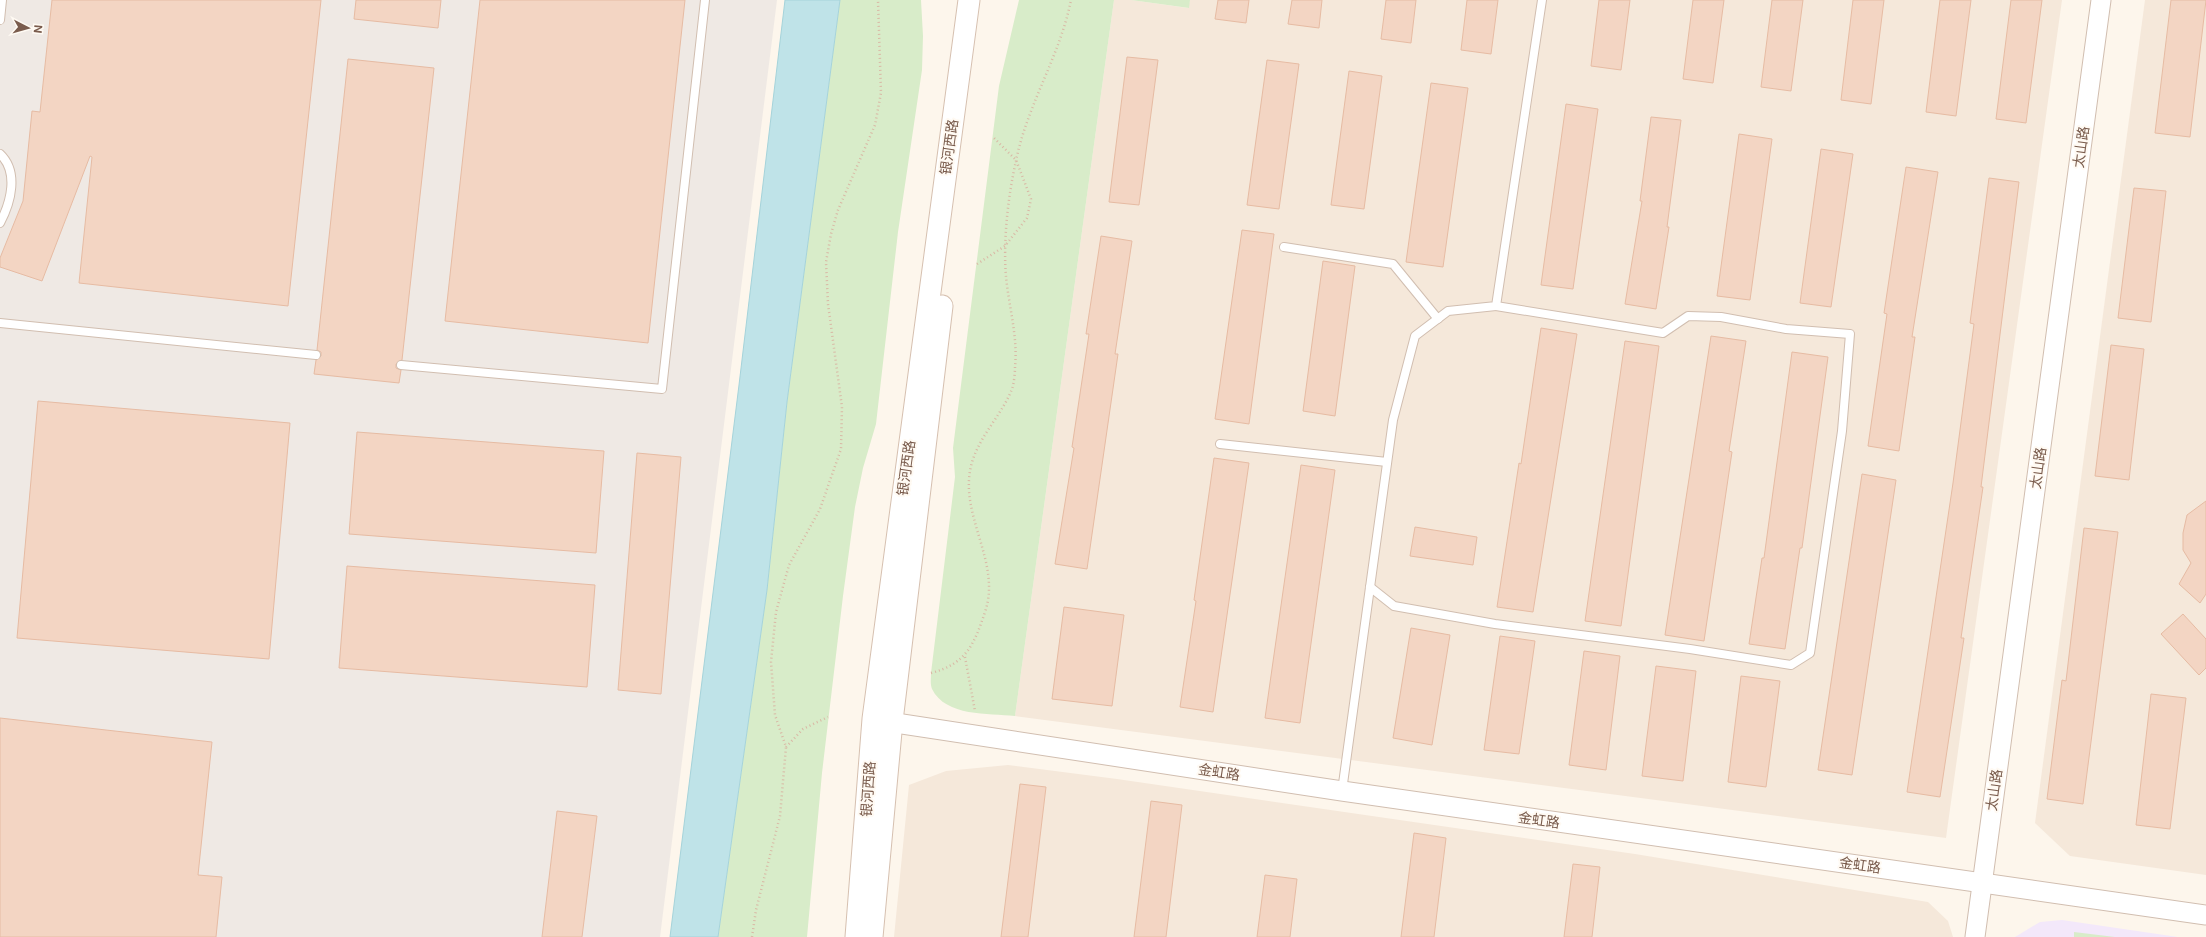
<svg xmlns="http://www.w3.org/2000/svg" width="2206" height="937" font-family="Inter,'Noto Sans SC',sans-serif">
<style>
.residential{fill:#f5e8da}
.industrial{fill:#efe9e4}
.education{fill:#f3e8fa}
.green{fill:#d8ecc9}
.water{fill:#bfe3e8;stroke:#a5d3da}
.building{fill:#f3d5c3;stroke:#e6bba3}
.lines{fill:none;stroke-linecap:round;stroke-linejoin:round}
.service-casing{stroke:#d1beb0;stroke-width:10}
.tertiary-casing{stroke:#d1beb0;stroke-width:21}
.secondary-casing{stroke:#d6c0b0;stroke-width:23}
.path{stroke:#d9b8a5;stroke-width:2.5;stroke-dasharray:1 3;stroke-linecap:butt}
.service{stroke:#fff;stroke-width:8}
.tertiary{stroke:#fff;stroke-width:19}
.secondary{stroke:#fff;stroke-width:21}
.labels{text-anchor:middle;stroke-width:4;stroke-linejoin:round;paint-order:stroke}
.street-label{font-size:14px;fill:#7a5c4d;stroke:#fffaf3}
</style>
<rect width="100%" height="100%" fill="#fdf6ec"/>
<g class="residential">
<path d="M1114,0H1131L1188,8L1190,0H2062L1946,838L1015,716Z"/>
<path d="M2145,0H2206V875L2070,856L2035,823Z"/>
<path d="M1008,765L1117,779L1635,854L1928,902L1948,921L1953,937H894L909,785L946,771Z"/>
</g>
<path class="industrial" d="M0,0H777L660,937H0Z"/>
<path class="education" d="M2062,920L2178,937H2015L2040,922Z"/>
<g class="green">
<path d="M840,0H921L923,36L922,70L898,232L876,424L863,468L855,507L843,596L822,773L807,937H718L767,590L787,402Z"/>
<path d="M1019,0H1114L1015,716C988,713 946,717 932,689C930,684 931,678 931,673L955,477L953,448L999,86Z"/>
<path d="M1131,0H1190L1189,8Z"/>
<path d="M2074,932L2115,937H2074Z"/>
</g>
<path class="water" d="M785,0H840L787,402L767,590L718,937H670L739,385Z"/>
<g class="building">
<path d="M52,0H321L288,306L79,283L92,157L90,156L42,281L0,267V258L23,201L32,111L40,112Z"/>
<path d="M356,0H441L438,28L354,19Z"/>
<path d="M480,0H685L648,343L445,321Z"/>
<path d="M1218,0H1249L1246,23L1215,19Z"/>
<path d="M1292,0H1322L1319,28L1288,24Z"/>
<path d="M1386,0H1416L1411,43L1381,39Z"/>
<path d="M1467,0H1498L1491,54L1461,50Z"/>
<path d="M1599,0H1630L1621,70L1591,66Z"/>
<path d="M1693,0H1724L1713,83L1683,79Z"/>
<path d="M1772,0H1803L1791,91L1761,87Z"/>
<path d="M1853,0H1884L1871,104L1841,100Z"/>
<path d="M1940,0H1971L1956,116L1926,112Z"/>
<path d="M2011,0H2042L2026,123L1996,119Z"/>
<path d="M2171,0H2206L2190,137L2155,133Z"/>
<path d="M1127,57L1158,60L1139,205L1109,202Z"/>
<path d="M348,59L434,68L402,360L396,364V368L401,370L399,383L314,374L316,360L321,356V352L317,350Z"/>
<path d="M1267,60L1299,64L1279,209L1247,205Z"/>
<path d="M1349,71L1382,76L1364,209L1331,205Z"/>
<path d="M1431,83L1468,88L1443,267L1406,262Z"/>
<path d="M1566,104L1598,109L1573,289L1541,285Z"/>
<path d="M1651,117L1681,120L1667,227H1669L1656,309L1625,304L1642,201H1640Z"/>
<path d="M1739,134L1772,139L1750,300L1717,296Z"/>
<path d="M1821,149L1853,154L1831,307L1800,303Z"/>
<path d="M1906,167L1938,172L1912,337H1915L1899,451L1868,446L1887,314L1884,313Z"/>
<path d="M1989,178L2019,182L1981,487H1983L1961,638H1964L1940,797L1907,792L1953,483L1974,324L1970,323Z"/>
<path d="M2134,188L2166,191L2151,322L2118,318Z"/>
<path d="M1242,230L1274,234L1249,424L1215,419Z"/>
<path d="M1101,236L1132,241L1115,354H1118L1087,569L1055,564L1074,448L1072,447L1089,334H1086Z"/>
<path d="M1323,261L1355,266L1335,416L1303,411Z"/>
<path d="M1541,328L1577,334L1533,612L1497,607L1519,463L1521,464Z"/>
<path d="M1711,336L1746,341L1729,451L1732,452L1704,641L1665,635Z"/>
<path d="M1625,341L1659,346L1621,626L1585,621Z"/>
<path d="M2111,345L2144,349L2129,480L2095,476Z"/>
<path d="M1792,352L1828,357L1802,548H1800L1785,649L1749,644L1762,558H1764Z"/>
<path d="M38,401L290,423L269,659L17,638Z"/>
<path d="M357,432L604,451L596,553L349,534Z"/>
<path d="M637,453L681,457L661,694L618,690Z"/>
<path d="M1214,458L1249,463L1213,712L1180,707L1196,601L1194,600Z"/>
<path d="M1301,465L1335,470L1300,723L1265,718Z"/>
<path d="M1862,474L1896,480L1852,775L1818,770Z"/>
<path d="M2206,501V594L2200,603L2179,584L2191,563L2183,550V533L2187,515Z"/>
<path d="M1415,527L1477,537L1473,565L1410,556Z"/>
<path d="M2084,528L2118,532L2083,804L2047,799L2062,680L2066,681Z"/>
<path d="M347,566L595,585L587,687L339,668Z"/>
<path d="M1064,607L1124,615L1112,706L1052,699Z"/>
<path d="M2183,614L2206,639V668L2199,675L2161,634Z"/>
<path d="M1411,628L1450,635L1432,745L1393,738Z"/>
<path d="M1500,636L1535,641L1519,754L1484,750Z"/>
<path d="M1584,651L1620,656L1606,770L1569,765Z"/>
<path d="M1656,666L1696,671L1683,781L1642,776Z"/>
<path d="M1741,676L1780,681L1766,787L1728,782Z"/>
<path d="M2151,694L2186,698L2170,829L2136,825Z"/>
<path d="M0,718L212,742L198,875L222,877L216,937H0Z"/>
<path d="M1020,784L1046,787L1028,937H1001Z"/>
<path d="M1151,801L1182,805L1166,937H1134Z"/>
<path d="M557,811L597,816L582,937H542Z"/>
<path d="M1414,833L1446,838L1434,937H1401Z"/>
<path d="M1573,864L1600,867L1592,937H1564Z"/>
<path d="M1265,875L1297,879L1290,937H1257Z"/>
</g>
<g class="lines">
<g class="service-casing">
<g id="service">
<path d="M0,20L2,0"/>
<path d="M0,154C19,172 11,202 0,223"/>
<path d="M1284,247L1393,264L1438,319"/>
<path d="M0,323L316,355"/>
<path d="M401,365L662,389L705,0"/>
<path d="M1220,444L1387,462"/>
<path d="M1370,587L1394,606L1495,624L1690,649L1791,665L1810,653L1842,431L1850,334L1786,329L1721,317L1688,316L1663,333L1496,306"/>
<path d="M1342,791L1393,420L1415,336L1448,311L1496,306L1542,0"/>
</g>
</g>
<g class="tertiary-casing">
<g id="tertiary">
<path d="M876,720L1342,791L2206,915"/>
<path d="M1975,937L2101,0"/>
</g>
</g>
<g class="secondary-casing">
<g id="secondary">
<path d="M856,937L873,719L969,0"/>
<path d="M872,937L892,721L942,306"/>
</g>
</g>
<g class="path">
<path d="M977,264L1005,246L1027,218L1031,199L1016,160L993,137"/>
<path d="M965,657L975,711"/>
<path d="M931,673C966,664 974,645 985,612C1002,563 959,516 971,466C978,437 1002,415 1012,389C1014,383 1015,374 1015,367C1018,337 1009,307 1006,277C1003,241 1008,196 1016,161C1027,105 1060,56 1071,0"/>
<path d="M786,747L803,729L828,717"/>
<path d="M752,937L756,910L780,816L786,747L775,715L771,662L776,612L789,565L820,509L841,449L842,407L828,304L826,262L831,234L838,210L875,125L881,93L878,0"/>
</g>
<use href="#service" class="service"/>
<use href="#tertiary" class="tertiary"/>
<use href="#secondary" class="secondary"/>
</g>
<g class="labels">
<g class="street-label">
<text transform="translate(949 147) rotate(-82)" y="5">银河西路</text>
<text transform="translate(2081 147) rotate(-82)" y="5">太山路</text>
<text transform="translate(906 468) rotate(-82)" y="5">银河西路</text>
<text transform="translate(2038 468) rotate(-82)" y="5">太山路</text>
<text transform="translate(1219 772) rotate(9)" y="5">金虹路</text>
<text transform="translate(868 789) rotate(-86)" y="5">银河西路</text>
<text transform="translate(1994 790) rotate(-82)" y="5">太山路</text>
<text transform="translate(1539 820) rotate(8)" y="5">金虹路</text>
<text transform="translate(1860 865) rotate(8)" y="5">金虹路</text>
</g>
</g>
<g transform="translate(28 28) rotate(96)" stroke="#fffaf3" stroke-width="3" paint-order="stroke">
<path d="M0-3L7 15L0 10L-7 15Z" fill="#7a5c4d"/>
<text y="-6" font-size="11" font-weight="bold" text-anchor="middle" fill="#7a5c4d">N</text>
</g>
</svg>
